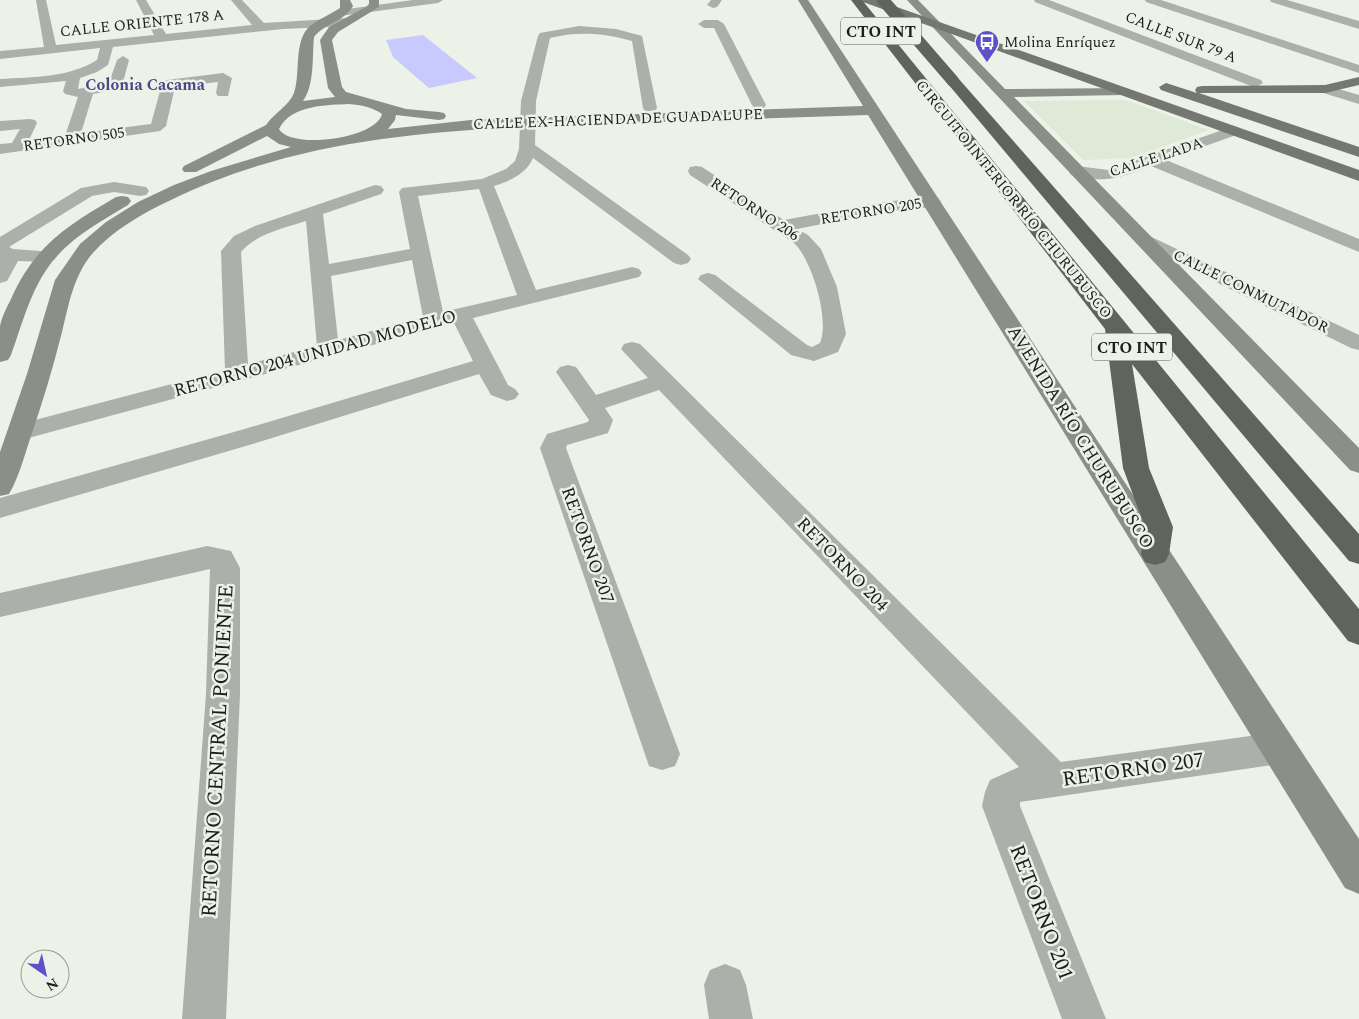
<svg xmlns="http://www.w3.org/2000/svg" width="1359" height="1019" font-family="Spectral,serif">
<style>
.built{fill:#dfe9d7}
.green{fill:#c8c9ff}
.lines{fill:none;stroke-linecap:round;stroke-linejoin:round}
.street{fill:#acafaa;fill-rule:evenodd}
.secondary{fill:#8b8f88;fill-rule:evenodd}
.primary{fill:#747870;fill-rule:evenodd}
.highway{fill:#60655b;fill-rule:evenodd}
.highway-bridge{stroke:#60655b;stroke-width:12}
.labels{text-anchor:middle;stroke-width:5;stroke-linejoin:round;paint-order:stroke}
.far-street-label{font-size:15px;fill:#1b1e1a;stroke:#ecf2e7}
.far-poi-label{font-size:15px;fill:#1b1e1a;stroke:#ecf2e7;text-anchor:start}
.shield{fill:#ecf2e7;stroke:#5a5e58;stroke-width:1}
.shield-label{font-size:16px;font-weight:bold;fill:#1b1e1a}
.far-neighbourhood-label{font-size:16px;font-weight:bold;fill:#4b4886;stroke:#ecf2e7}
.street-label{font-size:18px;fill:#1b1e1a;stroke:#ecf2e7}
.near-street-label{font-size:21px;fill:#1b1e1a;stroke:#ecf2e7}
</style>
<rect width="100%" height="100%" fill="#ecf2e7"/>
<path class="built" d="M1125,100L1209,130L1131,158L1083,160L1024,101Z"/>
<path class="green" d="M423,35L477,78L429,88L393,57L386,40Z"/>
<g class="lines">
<g class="street">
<path d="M36,0H46L56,45L154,35L136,0H146L166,34L252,25L231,0H242L264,23L347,18L353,22L347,26L283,29L113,47L108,65L97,72L80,78L78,89L109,83L117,60L123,56L129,60L122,86L120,89L93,94L81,133L151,124L162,84L167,80L223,73L232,78L228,96H218L216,93L218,82L175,87L166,126L160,131L0,154V144L12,143L20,129L0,131V121L30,119L35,120L37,123L29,140L65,136L78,97L65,94L63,91L66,81L0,87V79C33,77 68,78 97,60L100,48L0,59V51L44,47Z"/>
<path d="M413,0H443L438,3L340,16L334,13L340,10Z"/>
<path d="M711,0H722L717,7L713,8L707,5Z"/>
<path d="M1034,0H1049L1261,80L1263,83L1256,87L1251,86L1035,2Z"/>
<path d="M1145,0H1161L1359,65V73L1146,2Z"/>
<path d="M1270,0H1287L1359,21V29L1271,2Z"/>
<path d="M704,20H718L724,24L766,105L764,108H754L752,105L714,28H704L698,24Z"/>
<path d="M579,26L616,29L642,36L657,108L655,111H645L643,108L632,41C606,33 577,31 550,38L536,101L535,145L688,255L691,259L688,263L681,265L674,263L533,158C526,174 510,181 494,186L536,290L632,267L639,269L642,273L639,277L473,318L508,385L515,389L519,394L515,399L507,401L491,395L479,374L259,442L0,518V498L241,430L473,361L454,323L21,440L12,438L9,432L12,426L225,370L221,251L234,236L255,226L375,185L381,186L384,190L381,194L323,214L329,264L410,249L399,192L402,188L482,179L506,169L515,161L519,149L521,101L538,36L540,33ZM479,189L517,295L443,312L418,196ZM306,221L317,346L248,364L241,252C256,234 284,228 306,221ZM412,260L423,317L338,340L331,276Z"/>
<path d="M1325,85L1359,95V104L1320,92L1318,89L1320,86Z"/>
<path d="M1234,126L1239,128L1242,131L1239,134L1166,160L1359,239V252L1151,166C1117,178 1108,184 1071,175L1069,171L1071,167L1077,166L1108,170Z"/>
<path d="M696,166L702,167L784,220L882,202L932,197L938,198L941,202L938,206L932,207L882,212L797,229L808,235L821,249L837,287L846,334L838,352L814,361L791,355L698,279L701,275L708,273L715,275L807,345L812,347L820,343C830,320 812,260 794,243L690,175L688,171L690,167Z"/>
<path d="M114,182L146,187L149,191L146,195L140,196L114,192L92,196L9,247L13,249L54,252L57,256L54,260L47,262L18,261L7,281L0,283V237L81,188Z"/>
<path d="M1143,233L1359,335V350L1351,348L1136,243L1134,239L1136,235Z"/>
<path d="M632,342L640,344L1061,762L1279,732L1291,737L1297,748L1291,759L1279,764L1020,802V806L1106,1019H1062L982,806L985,792L990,780L1019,767L659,390L605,408L613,420L608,433L567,445L566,448L680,754L675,766L662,770L649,766L540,448L547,434L588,422L589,420L556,372L560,367L568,365L576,367L596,395L648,378L621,349L624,344Z"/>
<path d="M207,546L231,551L240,568V694L226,1019H182L206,694L210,569L0,617V593Z"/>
<path d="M725,964L740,970L746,985L753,1019H709L704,985L710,970Z"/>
</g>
<g class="secondary">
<path d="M340,0H350L353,6C345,21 324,24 314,37C312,57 315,84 303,101L335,97L328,88L320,40L329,27L366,7L369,4V0H379V7L338,32L332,40L342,87L346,92L406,109L439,112L444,113L446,116L444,119L439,120L396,115L395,120L388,129L471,120L863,106L798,0H808L1359,839V894L1345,888L868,115C778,118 687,121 597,124C451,129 304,135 171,200C143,213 113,230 92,254C73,277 69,304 62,332C53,368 42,404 30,439C24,457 19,477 9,494L0,496V452L27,374L55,280L80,244L106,222L138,202L174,185L211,171L291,147L279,144L267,136L196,172H184L182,169L184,166L266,125C274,113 288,107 294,93C301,73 293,41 310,26C319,19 331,14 340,8ZM349,104C361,105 372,107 382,114C376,139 291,150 279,129C291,105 326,105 349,104Z"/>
<path d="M907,0H918L1005,89L1127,88L1129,91L1127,94L1122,95L1014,97L1359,448V473L1350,470Z"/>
<path d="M122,196L128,197L131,201L128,205C100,222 68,239 49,266C30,292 22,325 11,355L8,360L0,362C0,350 0,338 0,327C1,318 7,307 11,299C35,245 67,226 116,197Z"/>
</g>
<g class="primary">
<path d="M862,0H877L1359,170V181L863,2Z"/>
<path d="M1359,77V85L1325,93H1199L1359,147V157L1161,90L1159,87L1166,83L1197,93L1195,90L1197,87L1202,86L1325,85Z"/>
</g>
<g class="highway">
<path d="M851,0H862L1359,609V645L1348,641L1132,364L1149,468L1173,527L1169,554L1165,562L1155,565L1145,562L1141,554L1145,527L1123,468L1105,329Z"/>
<path d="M953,77L958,78L1359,534V564L1349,561L948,84L946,81Z"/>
</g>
<path class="highway-bridge" d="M883,0L953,81"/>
</g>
<defs>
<g id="bus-pin" transform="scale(1.25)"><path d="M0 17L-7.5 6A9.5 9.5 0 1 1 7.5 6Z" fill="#5f50c9" stroke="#ecf2e7"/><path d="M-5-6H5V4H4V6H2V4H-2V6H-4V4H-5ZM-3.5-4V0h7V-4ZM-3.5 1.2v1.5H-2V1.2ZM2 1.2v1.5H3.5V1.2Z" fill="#fff"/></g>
</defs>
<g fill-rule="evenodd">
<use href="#bus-pin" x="987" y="42"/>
</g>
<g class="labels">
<g class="far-street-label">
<text transform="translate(142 23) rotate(-6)" y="5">CALLE ORIENTE 178 A</text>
<text transform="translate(1181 37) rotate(21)" y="5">CALLE SUR 79 A</text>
<text transform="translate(618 119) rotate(-2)" y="5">CALLE EX-HACIENDA DE GUADALUPE</text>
<text transform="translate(74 139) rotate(-8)" y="5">RETORNO 505</text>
<text transform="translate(1156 157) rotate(-18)" y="5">CALLE LADA</text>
<text transform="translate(1014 199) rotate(51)" y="5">CIRCUITO INTERIOR RÍO CHURUBUSCO</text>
<text transform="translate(755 209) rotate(33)" y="5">RETORNO 206</text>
<text transform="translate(871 211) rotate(-9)" y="5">RETORNO 205</text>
<text transform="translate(1251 291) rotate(26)" y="5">CALLE CONMUTADOR</text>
</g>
<g class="far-poi-label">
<text x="1004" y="47">Molina Enríquez</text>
</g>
<g class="shield">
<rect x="841" y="17.5" width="80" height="27" rx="4"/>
<rect x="1092" y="333.5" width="80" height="27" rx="4"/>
</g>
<g class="shield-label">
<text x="881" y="37">CTO INT</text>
<text x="1132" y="353">CTO INT</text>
</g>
<g class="far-neighbourhood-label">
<text x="145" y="90">Colonia Cacama</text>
</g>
<g class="street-label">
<text transform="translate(315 353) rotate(-15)" y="6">RETORNO 204 UNIDAD MODELO</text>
<text transform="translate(1081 437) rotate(58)" y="6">AVENIDA RÍO CHURUBUSCO</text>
<text transform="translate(588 545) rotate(70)" y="6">RETORNO 207</text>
<text transform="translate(843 564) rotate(46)" y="6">RETORNO 204</text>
</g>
<g class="near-street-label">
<text transform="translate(217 751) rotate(-87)" y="7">RETORNO CENTRAL PONIENTE</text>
<text transform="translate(1133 769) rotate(-8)" y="7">RETORNO 207</text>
<text transform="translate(1042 912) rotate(69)" y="7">RETORNO 201</text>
</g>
</g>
<g transform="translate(45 974) rotate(146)"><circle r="24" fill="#ecf2e7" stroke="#989d95"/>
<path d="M0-4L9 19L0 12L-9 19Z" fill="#5f50c9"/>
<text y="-8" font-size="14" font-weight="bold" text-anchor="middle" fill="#1b1e1a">N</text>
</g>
</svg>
